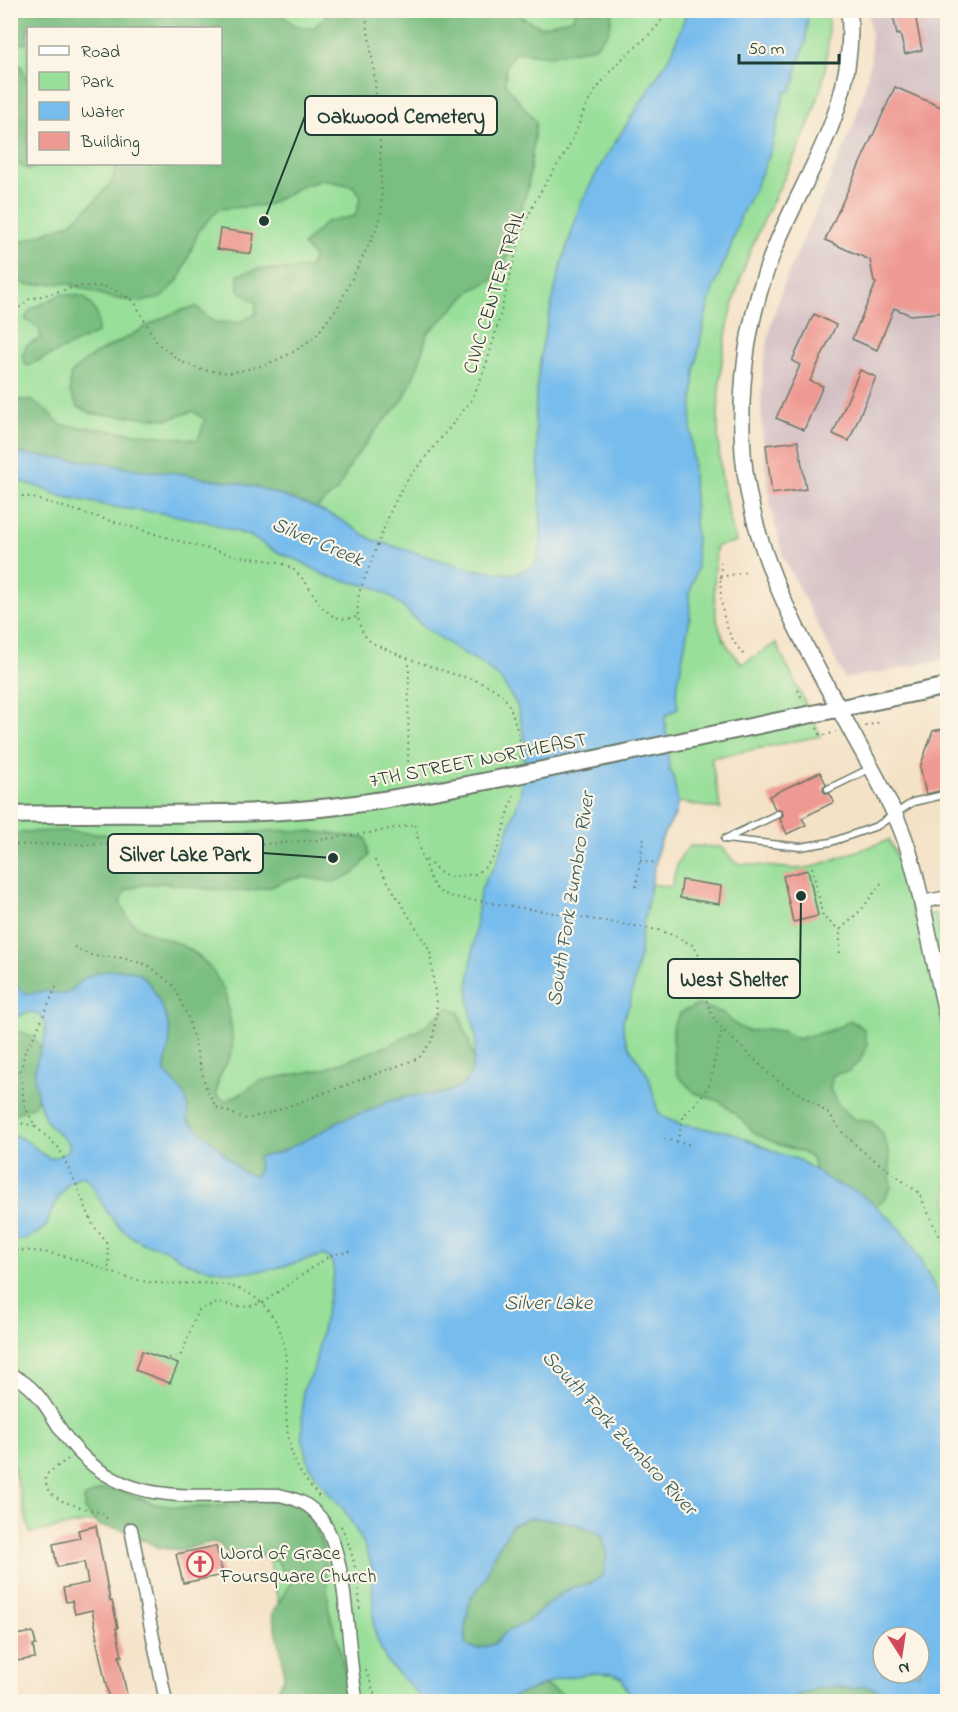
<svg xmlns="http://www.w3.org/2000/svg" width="958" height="1712" font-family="'Indie Flower',sans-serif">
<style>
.industrial{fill:#d2bec3}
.green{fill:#98df99;stroke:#5c8e66;stroke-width:1.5;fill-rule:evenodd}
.forest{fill:#7abe81;stroke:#4c7e5a;stroke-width:1.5}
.water{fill:#76bced;stroke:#4a7c90;stroke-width:1.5;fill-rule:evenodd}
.building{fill:#ee9992}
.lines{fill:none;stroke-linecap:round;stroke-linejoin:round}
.service-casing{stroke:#6a7767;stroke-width:9}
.minor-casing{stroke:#6a7767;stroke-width:15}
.tertiary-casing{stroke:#6a7767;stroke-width:18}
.secondary-casing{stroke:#6a7767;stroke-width:20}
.path{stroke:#6a7767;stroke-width:2;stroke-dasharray:1.5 4.5;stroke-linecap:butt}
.service{stroke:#fff;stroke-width:6}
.minor{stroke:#fff;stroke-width:12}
.tertiary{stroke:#fff;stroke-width:15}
.secondary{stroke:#fff;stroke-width:16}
.secondary-bridge-casing{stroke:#6a7767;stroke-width:20;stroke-linecap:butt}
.secondary-bridge{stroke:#fff;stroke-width:16}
.labels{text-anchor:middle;stroke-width:4.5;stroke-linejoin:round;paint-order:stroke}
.street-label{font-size:20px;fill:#1f3d34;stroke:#fcf5e5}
.poi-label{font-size:20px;fill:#1f3d34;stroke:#fcf5e5;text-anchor:start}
.water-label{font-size:21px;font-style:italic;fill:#355d62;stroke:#fcf5e5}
.leader{fill:none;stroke:#1f3d34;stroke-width:2}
.callout-dot{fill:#1f3d34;stroke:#fcf5e5;stroke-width:2}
.callout{fill:#fcf5e5;stroke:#1f3d34;stroke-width:2}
.callout-label{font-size:21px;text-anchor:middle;font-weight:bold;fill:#1f3d34}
</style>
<rect width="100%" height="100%" fill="#fcf5e5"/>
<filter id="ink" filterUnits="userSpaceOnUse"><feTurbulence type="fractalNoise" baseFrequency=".0167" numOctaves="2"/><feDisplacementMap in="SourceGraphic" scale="12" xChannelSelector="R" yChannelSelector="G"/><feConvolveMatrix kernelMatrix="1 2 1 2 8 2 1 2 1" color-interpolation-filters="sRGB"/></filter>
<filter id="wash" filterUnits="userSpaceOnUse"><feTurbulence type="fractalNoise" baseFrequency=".008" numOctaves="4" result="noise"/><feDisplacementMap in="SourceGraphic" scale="24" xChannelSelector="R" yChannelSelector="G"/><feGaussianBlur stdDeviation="1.35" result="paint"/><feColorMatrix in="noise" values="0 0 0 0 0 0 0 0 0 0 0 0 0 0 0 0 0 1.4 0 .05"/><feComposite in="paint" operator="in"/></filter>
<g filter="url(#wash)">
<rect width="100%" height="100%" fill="#f4e2c7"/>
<path class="industrial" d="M868,11H947V659L845,679L783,556L771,508L764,456L761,410L763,366L771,324L785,280L853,127L863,94L871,59V37Z"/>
<path class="green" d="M10,11H828C828,30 829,50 825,70C813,132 776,188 752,247C721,323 710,412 724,493C727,510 732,526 736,542L716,546C715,578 709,616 727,645C732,652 737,658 742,664L776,643L821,736L711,758L721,809L678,802L674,817L664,833L658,848L651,884L672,887C675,870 677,858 690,846L722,847L735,863L796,869L812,867L889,840L903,870L914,918L936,914L948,967L947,1701H299L261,1519L133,1542L127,1515L30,1533L13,1466H10ZM28,28H220V164H28ZM883,1637H919V1673H883Z"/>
<g class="forest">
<path d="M11,11H279C290,24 296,28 314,28L326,15L334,11H512L523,18L541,27L573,18L576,11H613L609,31L595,47L550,56L515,52L506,65L505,84L536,122L528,187L507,258L495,278L472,290L427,334L419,363L404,399L376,430L352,462L337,491L309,514L11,467V400H31L47,411L61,425L198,440L205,420L193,411L169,419L93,414L78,407L70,392V375C92,352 107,349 133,334C154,323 173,310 197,307L213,322L238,323L256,314V303L238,289V275L259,269L290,270L309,268L314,257L303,245L326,222L355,216L361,196L353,186L323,180L302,186L267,205L219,209L199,230L180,278L163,297L141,302L112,298L66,283L26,285L13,277L11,279L10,246L71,223L96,200L112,182L117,164H220V28H123L107,27L99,28H28V43L15,44L11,42Z"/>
<path d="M10,64L21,66L28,81V164H41L29,170L19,165L11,154Z"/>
<path d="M62,294L83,296C96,309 100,315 97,333L27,366L22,356L27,345L41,338L39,328L25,319L30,310Z"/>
<path d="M65,831C118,836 171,840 225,836C240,836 255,831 270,831C302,829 334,834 366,838L369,856L355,873L334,882L303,877L287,880L271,887L247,891L207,889L163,883L143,885L126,890L120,902C129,935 164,934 189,949C203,958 218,975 224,991C228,1001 234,1040 232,1050C227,1067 214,1078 217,1096L224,1101L242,1093L259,1081L324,1069L389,1045L421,1029L449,1007L459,1012L479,1073L468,1088L253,1187L215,1150L74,997L37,1003L11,988L10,835L24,832Z"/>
<path d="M698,1005L723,1013L736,1025L748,1031L767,1029L782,1031L798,1039C818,1032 832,1034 850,1020L864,1029L867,1045L859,1062L849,1071L833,1075L830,1089L839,1106L854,1119L872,1122L883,1134L889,1153L891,1188L884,1199L871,1209L818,1182L812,1158L802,1152L780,1145L756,1134L739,1117L719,1101L695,1093L677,1075L673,1052V1026L681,1012Z"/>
<path d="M10,1031L25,1033L39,1043L44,1067L42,1088L34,1106L14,1114L10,1113Z"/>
<path d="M100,1490H118L155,1504L186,1508L231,1505L264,1500L287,1502L302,1509L315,1526L324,1551L329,1611L339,1644L349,1693L356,1701H270L284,1678L282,1655L272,1614L291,1582L277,1561L263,1557L236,1560L227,1555L220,1544L212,1542L180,1550L160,1548L121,1529L100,1526L84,1510V1498Z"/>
<path d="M528,1518C554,1519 579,1522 602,1535L607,1554L603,1575L590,1584L573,1587L556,1597L527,1622L506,1632L494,1644L476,1649L465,1645V1627L470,1599L485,1579L493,1556L512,1525Z"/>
<path d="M867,1678L925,1702H760L803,1681Z"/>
<path d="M538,1682L559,1692L572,1701L482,1702Z"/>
</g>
<path class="water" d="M687,11H808L806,41L795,75L797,78L790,91L785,92L771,151L756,186L741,215L730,249L713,289L704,322L695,370L691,425L697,569L689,595L690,617L676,694L678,708L665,716L669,768L673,776L678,802L674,817L664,833L658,848L641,936L640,953L630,1003L623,1020V1030L627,1043L649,1077L657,1109L661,1116L681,1125L730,1132L780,1154L799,1160L836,1184L858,1192L876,1206L896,1224L912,1245L936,1290L948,1320L947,1701H905L898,1695L865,1686L853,1689L836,1686L819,1688L798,1695L790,1701H634L631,1699L622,1678L613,1674L595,1673L561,1678L502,1701H420L417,1693L387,1662L380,1647L374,1629L371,1563L363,1542L343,1508L328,1492L310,1467L302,1437L303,1390L313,1372L334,1274C333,1264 332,1259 323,1255C282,1267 254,1278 211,1269C204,1267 195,1267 188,1263C180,1259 173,1253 165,1249C158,1246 150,1246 143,1243C114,1230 104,1207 90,1182L86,1178L80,1176C66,1183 57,1198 51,1213C49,1217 48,1223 46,1226C39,1235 21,1241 11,1241V1134C17,1136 23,1138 28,1142C46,1155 47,1166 69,1150V1144C64,1138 58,1133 52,1128C39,1114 31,1078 37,1060C40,1048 50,1033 43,1020C35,1006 19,1014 11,1022V978C15,982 18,989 23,992C30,996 38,991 45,991C54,991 59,997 67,993C74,990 78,981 85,978C99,970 128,965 142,976C153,984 166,1014 169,1028C173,1044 164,1058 165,1073C181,1087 190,1098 188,1121C198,1129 209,1138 218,1147C229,1157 239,1175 256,1176L259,1171L258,1157L278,1153L318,1134L341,1120L371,1110L387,1102L411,1096L442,1094L458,1088L465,1083L471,1074L474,1059L476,1037L471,1013L468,989L480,893L486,878L496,865L520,796L526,744L517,705L499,677L490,671L482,663L466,655L421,625L407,611L390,596L373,587L326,576L302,562L275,551L250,536L208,522L168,514L120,508L61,496L33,485L11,480V453L104,463L142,470L179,473L203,478L234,482L260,488L308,505L336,517L373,540L470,569L510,574L520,572L532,567L538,559L541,544L540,487L535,417L537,384L542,346L560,269L581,203L602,163L672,53ZM528,1518C554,1519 579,1522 602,1535L607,1554L603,1575L590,1584L573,1587L556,1597L527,1622L506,1632L494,1644L477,1649L465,1645V1627L470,1599L485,1579L493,1556L512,1525ZM883,1637H919V1673H883Z"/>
<g id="blocks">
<g class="building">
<path d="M892,10H914L922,50L905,54L900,34L897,35Z"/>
<path d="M895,87L948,110V312L910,315L894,308L877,350L852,339L876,283L874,282L870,260L825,240Z"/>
<path d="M220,229L254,234L251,254L217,249Z"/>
<path d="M814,314L836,325L810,381L823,386L804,430L776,418L800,365L792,361Z"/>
<path d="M860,370L876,377L849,441L833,434Z"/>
<path d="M798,441L806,489L772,494L766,445Z"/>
<path d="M948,728V789L926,794L920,767L933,731Z"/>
<path d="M820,772L826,784L823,787V791L826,794H830L834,802L802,818L806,825L787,834L780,819L783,815L782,811L779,809H775L769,796Z"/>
<path d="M808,870L818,916L793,922L783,876Z"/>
<path d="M682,880L721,886L719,904L680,898Z"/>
<path d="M142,1351L178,1364L170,1383L135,1370Z"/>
<path d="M96,1526L110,1601H112L118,1628H116L122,1656H119L127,1695L109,1699L96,1638H98L92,1610L75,1614L72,1601L66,1602L63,1588L88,1583L84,1562L57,1567L53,1544L80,1538L78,1530Z"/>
<path d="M216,1546L223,1575L183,1583L176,1554Z"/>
<path d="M33,1632L36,1645H33L35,1658L10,1662V1636Z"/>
</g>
</g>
</g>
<g filter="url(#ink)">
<use href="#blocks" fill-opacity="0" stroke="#6a7767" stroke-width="1.5"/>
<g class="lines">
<g class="service-casing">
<g id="service">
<path d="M828,789L871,768"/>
<path d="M725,839L800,847L831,842L877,826L913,802L948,794"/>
<path d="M725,839L778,814"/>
</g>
</g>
<g class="minor-casing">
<g id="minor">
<path d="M922,902L948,897"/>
<path d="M10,1374C45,1391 48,1416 70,1442C126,1513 201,1492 279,1495C293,1498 306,1502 316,1513C350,1544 346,1655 357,1702"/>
<path d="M131,1529L166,1702"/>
</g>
</g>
<g class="tertiary-casing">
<path id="tertiary" d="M849,10C857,100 813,161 779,238C752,300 740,366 742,433C744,547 805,645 857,742C873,770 889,799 901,829C913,859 919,891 926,922C933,956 941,989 948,1022"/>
</g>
<g class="secondary-casing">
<g id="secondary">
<path d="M624,753L948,686"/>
<path d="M10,815C102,812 192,816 283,811C359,807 434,791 508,777"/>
</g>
</g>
<g class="path">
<path d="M10,315L30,299L79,286L109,287L134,301L157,343L182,362L202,370L231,373L265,365L292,353L315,337L339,305L376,230L382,209L380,144L374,71L365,10"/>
<path d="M10,496H25L43,501L193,545L238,556L279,562L293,569L304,580L322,607L334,617L346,619L358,617"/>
<path d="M721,562C720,597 719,627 744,655"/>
<path d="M720,577L746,572"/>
<path d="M798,690L803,701"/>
<path d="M865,726L881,722"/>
<path d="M817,728L821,736L836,732"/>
<path d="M520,758C522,746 519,735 515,723C512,712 509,702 501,694C487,682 467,678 450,673C430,666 410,660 390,651C382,647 371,644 366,637C356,625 357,608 359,593L391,510L404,484L471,401C491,360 500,315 511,271C518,246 524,222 537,198C547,180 560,163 570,144C577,132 580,119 586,106C592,95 601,83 609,73C627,50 655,36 668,10"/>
<path d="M408,768L409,660"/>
<path d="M10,845L56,844L229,847L318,840L369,833L415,824C418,840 427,883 440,892C444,894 450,896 454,897L659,930L677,937L694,946L702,961L706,999L713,1017L722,1029L775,1079L816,1104L831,1116L841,1131L861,1150L919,1193L948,1256"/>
<path d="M426,860L443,875L453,877L475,874L484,868L492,859L498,847L515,791"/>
<path d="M640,860L655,863"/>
<path d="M812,867L823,917L840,930"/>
<path d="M636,887L644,836"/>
<path d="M74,947L93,956L123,958L148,965L174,986L188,1017L206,1088L216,1107L246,1119L273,1112L419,1058L433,1039L437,1012L430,951L374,859"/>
<path d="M840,953V930L862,909L882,882"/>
<path d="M56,987L36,1033L25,1051L21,1070L23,1095L25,1107L35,1126L59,1148L77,1186L93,1225L107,1243L109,1259L108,1271"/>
<path d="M10,1073L21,1070"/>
<path d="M10,1121L35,1126"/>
<path d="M664,1139L691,1145"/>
<path d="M677,1142L684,1115L697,1102L709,1086L722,1029"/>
<path d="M10,1251C34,1249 60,1254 82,1261C103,1268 121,1278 143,1281C173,1287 204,1279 233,1287C246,1290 259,1299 267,1309C271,1315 277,1321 279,1328C293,1362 282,1406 289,1441C294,1468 305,1480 322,1500"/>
<path d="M163,1359L180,1356C188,1341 191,1325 199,1310L218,1303L247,1307L262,1303L331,1255L351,1251"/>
<path d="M68,1459L48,1473L45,1480L47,1487L52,1494L60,1500L79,1507L102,1513L109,1521"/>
<path d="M341,1526C354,1553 359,1581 360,1610"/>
<path d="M366,1670L377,1702"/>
</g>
<use href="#service" class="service"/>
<use href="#minor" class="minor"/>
<use href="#tertiary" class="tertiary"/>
<use href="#secondary" class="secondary"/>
<g class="secondary-bridge-casing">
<path id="secondary-bridge" d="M508,777L624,753"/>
</g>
<use href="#secondary-bridge" class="secondary-bridge"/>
</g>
</g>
<defs>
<g id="church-ring" transform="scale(1.35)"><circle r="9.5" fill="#fcf5e5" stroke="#d1495b" stroke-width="1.5"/><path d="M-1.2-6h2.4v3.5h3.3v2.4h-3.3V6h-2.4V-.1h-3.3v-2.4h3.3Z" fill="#d1495b"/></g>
</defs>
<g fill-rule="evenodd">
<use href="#church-ring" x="200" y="1564"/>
</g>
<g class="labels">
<g class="street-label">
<text transform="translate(493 292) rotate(-73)" y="7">CIVIC CENTER TRAIL</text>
<text transform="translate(478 759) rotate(-11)" y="7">7TH STREET NORTHEAST</text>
</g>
<g class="poi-label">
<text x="220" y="1559">Word of Grace<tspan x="220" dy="23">Foursquare Church</tspan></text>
</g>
<g class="water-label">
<text transform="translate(318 541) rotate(23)" y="7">Silver Creek</text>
<text transform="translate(570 899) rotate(-81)" y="7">South Fork Zumbro River</text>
<text x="548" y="1309">Silver Lake</text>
<text transform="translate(620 1432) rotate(47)" y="7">South Fork Zumbro River</text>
</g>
</g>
<path class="leader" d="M264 221L305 116M333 858L263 853M801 896L800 979"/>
<g class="callout-dot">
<circle cx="264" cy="221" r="6"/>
<circle cx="333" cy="858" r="6"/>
<circle cx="801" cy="896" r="6"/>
</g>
<g class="callout">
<rect x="305" y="96" width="192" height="39" rx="6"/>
<rect x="108" y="834" width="155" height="39" rx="6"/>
<rect x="668" y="959" width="132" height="39" rx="6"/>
</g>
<g class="callout-label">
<text x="401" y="123">Oakwood Cemetery</text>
<text x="185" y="861">Silver Lake Park</text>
<text x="734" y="986">West Shelter</text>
</g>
<rect width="958" height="1712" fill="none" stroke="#fcf5e5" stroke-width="36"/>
<rect x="27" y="27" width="195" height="138" fill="#fcf5e5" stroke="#a4ab9e" stroke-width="1.5"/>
<rect x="39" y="46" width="30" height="9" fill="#ffffff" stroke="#a4ab9e" stroke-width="1.5"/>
<text x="81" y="57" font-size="18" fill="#1f3d34">Road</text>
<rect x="39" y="72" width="30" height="18" fill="#98df99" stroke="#a4ab9e" stroke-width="1.5"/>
<text x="81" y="87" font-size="18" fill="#1f3d34">Park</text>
<rect x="39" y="102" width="30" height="18" fill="#76bced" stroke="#a4ab9e" stroke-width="1.5"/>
<text x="81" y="117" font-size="18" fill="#1f3d34">Water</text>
<rect x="39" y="132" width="30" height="18" fill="#ee9992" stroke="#a4ab9e" stroke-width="1.5"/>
<text x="81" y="147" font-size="18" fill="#1f3d34">Building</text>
<g transform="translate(901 1655) rotate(168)"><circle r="28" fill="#fcf5e5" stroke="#a4ab9e" stroke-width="1.5"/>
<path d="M0-4.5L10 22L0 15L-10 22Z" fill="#d1495b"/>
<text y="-9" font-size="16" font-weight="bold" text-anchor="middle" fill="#1f3d34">N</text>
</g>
<path d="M739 54v9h100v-9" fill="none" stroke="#1f3d34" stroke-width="3"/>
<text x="748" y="54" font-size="18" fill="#1f3d34" stroke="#fcf5e5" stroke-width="4.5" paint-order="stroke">50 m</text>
</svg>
